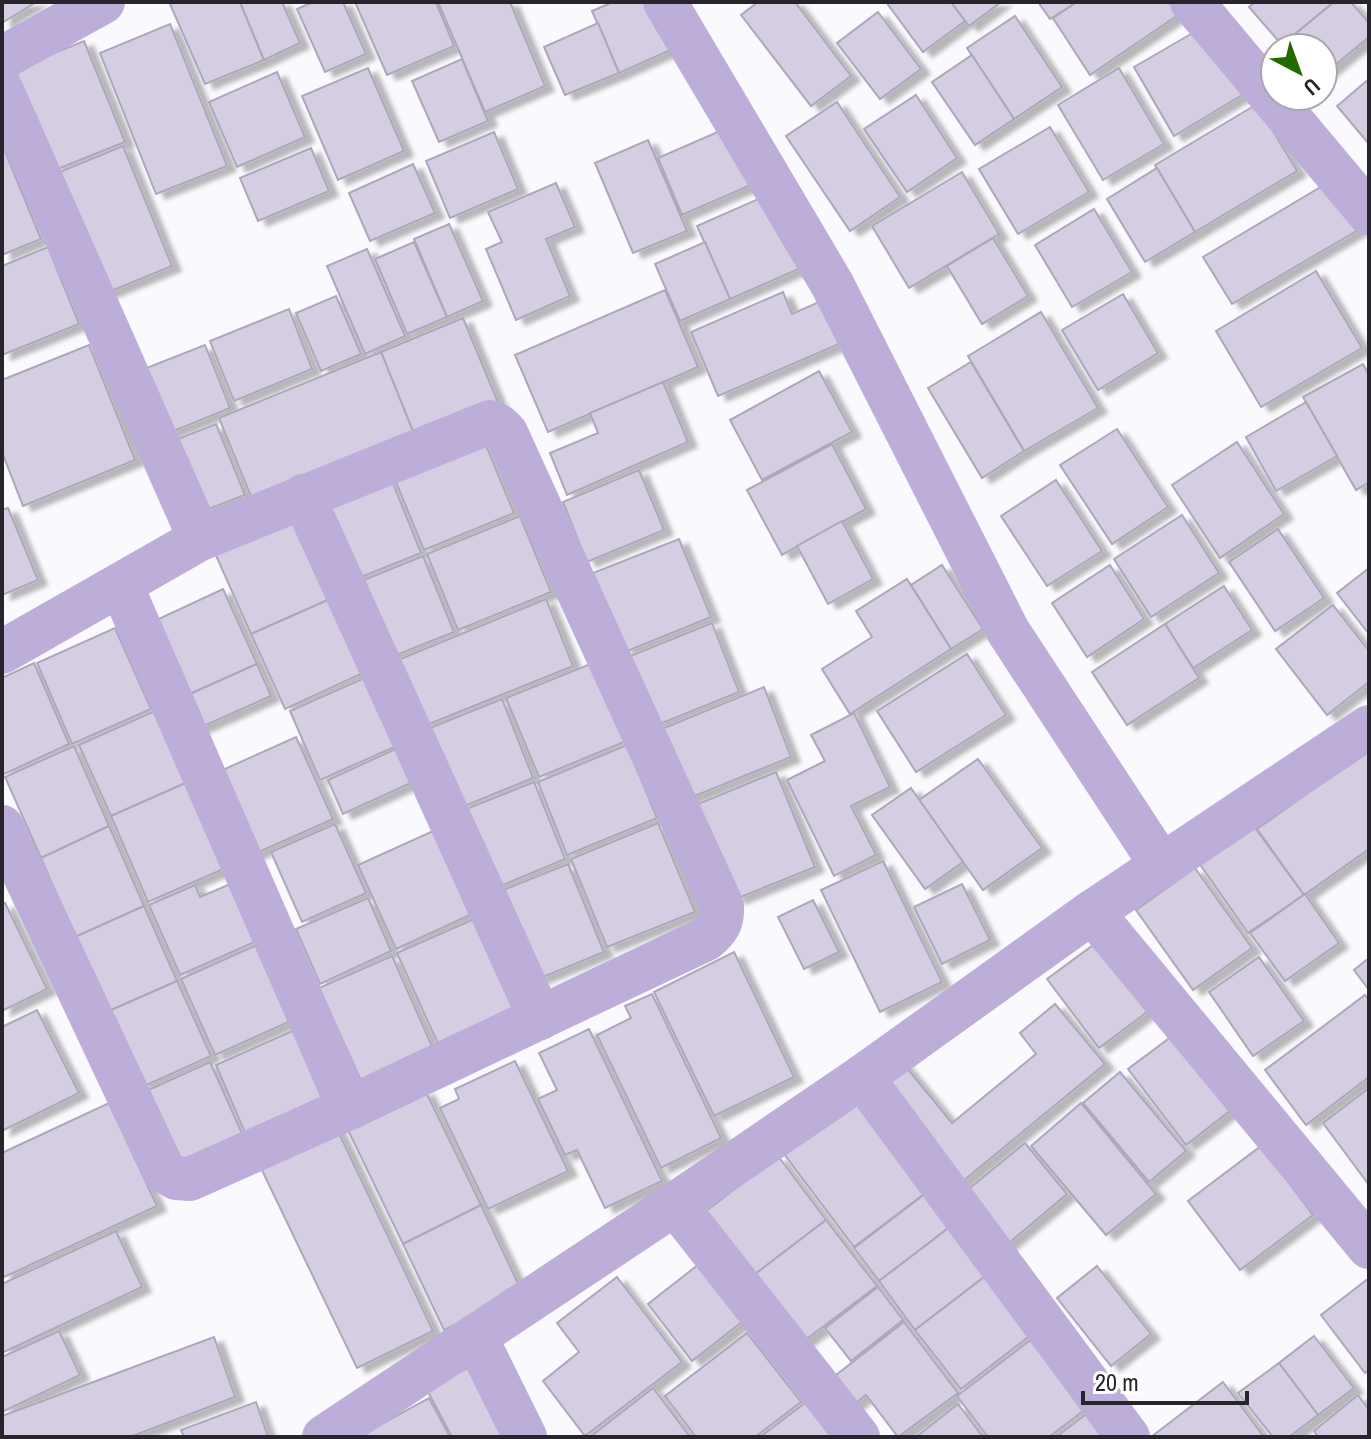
<svg xmlns="http://www.w3.org/2000/svg" width="1371" height="1439" font-family="'Archivo Narrow',sans-serif">
<style>
.building{fill:#d5cee3;stroke:#ada7bb;stroke-width:2;filter:url(#shadow)}
.lines{fill:none;stroke-linecap:round;stroke-linejoin:round}
.minor{stroke:#bdaed9;stroke-width:44}
</style>
<defs>
<filter id="shadow"><feDropShadow dx="9" dy="5" stdDeviation="2" flood-color="#0004"/></filter>
</defs>
<rect width="100%" height="100%" fill="#faf9fd"/>
<g class="building">
<path d="M2,2H36L2,23Z"/>
<path d="M176,2H240L264,60L205,84L170,4Z"/>
<path d="M240,2H282L300,43L264,60Z"/>
<path d="M313,2H343L366,54L325,72L297,9Z"/>
<path d="M355,2H436L454,46L387,75Z"/>
<path d="M438,2H510L545,86L485,112Z"/>
<path d="M613,2H655L675,48L619,73L592,11Z"/>
<path d="M758,2H795L851,76L811,106L741,15Z"/>
<path d="M886,2H951L965,21L923,52Z"/>
<path d="M951,2H1001L969,26Z"/>
<path d="M1038,2H1077L1050,19Z"/>
<path d="M1077,2H1169L1178,15L1090,75L1053,18Z"/>
<path d="M1255,2H1334L1282,45L1249,7Z"/>
<path d="M1334,2H1351L1369,23V37L1323,75V48H1278Z"/>
<path d="M878,12L921,69L880,99L837,43Z"/>
<path d="M1015,16L1062,87L1014,119L967,48Z"/>
<path d="M598,23L619,73L565,95L544,47Z"/>
<path d="M170,24L227,166L156,194L100,53Z"/>
<path d="M1203,27L1242,95L1174,136L1134,67Z"/>
<path d="M84,41L125,142L55,170L15,69Z"/>
<path d="M972,55L1014,119L975,145L932,82Z"/>
<path d="M462,59L488,121L439,142L412,81Z"/>
<path d="M368,68L404,151L338,180L302,96Z"/>
<path d="M1119,68L1164,144L1103,180L1058,105Z"/>
<path d="M277,72L305,137L237,167L209,102Z"/>
<path d="M1369,79V144L1337,106Z"/>
<path d="M916,95L957,158L907,192L864,129Z"/>
<path d="M837,102L900,197L850,231L786,136Z"/>
<path d="M1257,104L1297,171L1195,232L1155,165Z"/>
<path d="M729,127L753,184L682,215L658,158Z"/>
<path d="M1050,127L1089,192L1018,234L979,169Z"/>
<path d="M494,132L518,189L450,218L426,161Z"/>
<path d="M648,140L687,231L633,253L595,163Z"/>
<path d="M2,144L41,239L2,255Z"/>
<path d="M123,146L172,266L99,296L50,176Z"/>
<path d="M311,148L329,191L258,221L240,178Z"/>
<path d="M413,164L435,213L370,241L349,193Z"/>
<path d="M1157,168L1195,232L1145,262L1107,199Z"/>
<path d="M962,172L999,234L909,288L872,226Z"/>
<path d="M1329,182L1358,230L1232,304L1203,257Z"/>
<path d="M556,183L575,227L546,239L570,296L516,320L486,249L502,242L488,212Z"/>
<path d="M772,193L803,267L730,299L697,226Z"/>
<path d="M1094,209L1132,272L1072,307L1035,245Z"/>
<path d="M449,224L483,301L447,317L414,239Z"/>
<path d="M993,238L1028,296L982,324L947,266Z"/>
<path d="M414,242L447,317L407,334L375,259Z"/>
<path d="M705,242L730,299L680,321L655,264Z"/>
<path d="M48,247L79,324L2,355V266Z"/>
<path d="M367,249L405,336L365,354L327,266Z"/>
<path d="M1316,271L1362,348L1261,407L1216,331Z"/>
<path d="M665,290L698,367L548,432L515,355Z"/>
<path d="M783,292L792,314L828,298L846,341L718,396L691,332Z"/>
<path d="M1123,294L1158,353L1098,390L1062,330Z"/>
<path d="M336,296L361,354L321,371L296,313Z"/>
<path d="M289,309L312,369L234,401L210,341Z"/>
<path d="M1041,312L1098,408L1024,451L968,356Z"/>
<path d="M463,318L499,405L416,439L381,352Z"/>
<path d="M89,345L135,460L23,506L2,452V380Z"/>
<path d="M205,345L230,408L169,433L144,369Z"/>
<path d="M381,352L416,439L254,504L219,418Z"/>
<path d="M971,362L1024,451L982,478L928,388Z"/>
<path d="M1363,364L1369,375V482L1356,490L1303,397Z"/>
<path d="M819,371L852,432L762,480L730,420Z"/>
<path d="M663,382L688,442L567,495L550,453L598,433L590,413Z"/>
<path d="M1306,402L1337,456L1276,491L1246,437Z"/>
<path d="M216,424L245,495L198,513L170,442Z"/>
<path d="M1117,429L1168,507L1112,544L1060,465Z"/>
<path d="M483,438L514,513L424,550L393,475Z"/>
<path d="M1237,442L1284,514L1220,558L1172,485Z"/>
<path d="M832,444L866,509L782,555L747,490Z"/>
<path d="M639,470L664,530L587,562L563,502Z"/>
<path d="M390,476L421,553L351,581L320,504Z"/>
<path d="M1056,480L1102,551L1047,586L1001,516Z"/>
<path d="M8,508L38,580L2,595V510Z"/>
<path d="M293,515L330,599L251,634L214,551Z"/>
<path d="M1182,515L1219,573L1151,617L1114,559Z"/>
<path d="M520,516L551,592L458,630L427,554Z"/>
<path d="M842,521L873,579L828,604L797,546Z"/>
<path d="M1278,529L1324,598L1275,631L1229,562Z"/>
<path d="M679,539L711,617L625,652L593,573Z"/>
<path d="M423,556L454,632L384,660L354,584Z"/>
<path d="M942,565L983,629L951,649L911,585Z"/>
<path d="M1110,565L1144,619L1087,657L1052,603Z"/>
<path d="M1369,568V634L1337,593Z"/>
<path d="M907,579L951,649L850,714L822,669L872,637L856,611Z"/>
<path d="M1224,586L1252,630L1193,668L1165,624Z"/>
<path d="M223,589L257,664L183,697L150,623Z"/>
<path d="M330,599L363,673L285,709L251,634Z"/>
<path d="M546,599L573,666L424,726L398,660Z"/>
<path d="M1333,605L1369,651V682L1327,715L1276,649Z"/>
<path d="M712,623L739,692L655,726L628,657Z"/>
<path d="M1165,624L1199,678L1127,725L1092,672Z"/>
<path d="M115,628L151,709L72,744L37,663Z"/>
<path d="M967,654L1006,715L916,772L877,711Z"/>
<path d="M34,663L69,744L2,775V678Z"/>
<path d="M593,663L624,742L539,777L506,698Z"/>
<path d="M257,664L271,696L197,729L183,697Z"/>
<path d="M371,675L401,744L320,780L290,711Z"/>
<path d="M764,687L791,757L685,800L657,731Z"/>
<path d="M502,699L533,778L457,809L425,730Z"/>
<path d="M159,709L190,781L111,816L79,745Z"/>
<path d="M854,713L890,787L851,806L876,855L834,876L787,780L825,761L811,735Z"/>
<path d="M296,737L333,819L252,855L216,773Z"/>
<path d="M627,745L657,818L567,855L538,782Z"/>
<path d="M74,746L109,826L41,858L5,777Z"/>
<path d="M400,747L415,781L343,814L328,780Z"/>
<path d="M1369,750V849L1304,895L1257,829Z"/>
<path d="M978,759L1042,848L983,890L919,800Z"/>
<path d="M776,772L815,867L736,899L698,804Z"/>
<path d="M190,781L228,867L148,902L111,816Z"/>
<path d="M534,782L565,859L491,890L459,812Z"/>
<path d="M911,788L963,862L925,889L872,815Z"/>
<path d="M658,823L695,912L607,947L571,859Z"/>
<path d="M335,824L366,893L302,922L271,852Z"/>
<path d="M1253,825L1304,895L1248,933L1199,863Z"/>
<path d="M109,826L144,906L75,937L41,858Z"/>
<path d="M433,831L470,915L396,949L358,865Z"/>
<path d="M883,861L942,982L880,1012L821,890Z"/>
<path d="M568,864L604,952L538,979L503,890Z"/>
<path d="M1195,868L1252,948L1193,990L1136,910Z"/>
<path d="M235,882L259,940L180,975L149,905L195,885L200,897Z"/>
<path d="M962,884L990,940L942,964L914,907Z"/>
<path d="M1305,894L1339,943L1285,981L1250,933Z"/>
<path d="M368,898L391,951L320,984L296,929Z"/>
<path d="M813,900L839,952L804,969L778,917Z"/>
<path d="M5,903L47,989L2,1011V905Z"/>
<path d="M144,906L177,981L109,1011L75,937Z"/>
<path d="M474,919L516,1012L439,1046L397,953Z"/>
<path d="M1096,943L1147,1012L1099,1048L1047,979Z"/>
<path d="M259,944L293,1020L215,1055L181,979Z"/>
<path d="M734,952L794,1077L714,1116L654,992Z"/>
<path d="M392,956L435,1053L363,1085L319,988Z"/>
<path d="M1259,957L1304,1021L1253,1056L1209,992Z"/>
<path d="M1369,958V990L1354,970Z"/>
<path d="M177,981L211,1056L142,1087L109,1011Z"/>
<path d="M652,994L721,1138L661,1168L597,1035L631,1018L625,1006Z"/>
<path d="M1365,995L1369,1000V1077L1306,1125L1265,1070Z"/>
<path d="M1055,1004L1105,1064L957,1186L874,1085L902,1062L952,1123L1036,1054L1020,1033Z"/>
<path d="M37,1010L79,1093L2,1131V1027Z"/>
<path d="M301,1027L332,1097L246,1135L216,1065Z"/>
<path d="M1183,1028L1240,1103L1186,1145L1128,1069Z"/>
<path d="M589,1029L662,1181L605,1208L577,1150L565,1155L538,1099L557,1090L539,1053Z"/>
<path d="M515,1061L568,1171L488,1209L440,1108L459,1099L455,1089Z"/>
<path d="M210,1062L244,1138L178,1168L144,1092Z"/>
<path d="M1120,1072L1186,1151L1149,1182L1083,1103Z"/>
<path d="M1369,1088V1185L1323,1123Z"/>
<path d="M425,1090L481,1205L403,1244L347,1128Z"/>
<path d="M861,1096L932,1188L854,1247L784,1154Z"/>
<path d="M109,1103L157,1206L2,1278V1153Z"/>
<path d="M1081,1103L1156,1194L1106,1235L1031,1146Z"/>
<path d="M336,1127L433,1331L357,1368L259,1164Z"/>
<path d="M1025,1143L1067,1194L997,1253L954,1201Z"/>
<path d="M1261,1146L1313,1215L1240,1270L1188,1201Z"/>
<path d="M778,1156L826,1220L746,1281L697,1218Z"/>
<path d="M934,1187L959,1220L879,1281L854,1248Z"/>
<path d="M481,1205L522,1292L444,1330L403,1244Z"/>
<path d="M826,1220L877,1286L796,1347L746,1281Z"/>
<path d="M959,1220L996,1268L915,1330L879,1281Z"/>
<path d="M116,1231L142,1287L2,1353V1284Z"/>
<path d="M708,1257L752,1314L692,1361L648,1304Z"/>
<path d="M1097,1266L1151,1334L1111,1366L1057,1298Z"/>
<path d="M996,1268L1041,1327L961,1389L915,1330Z"/>
<path d="M617,1277L682,1362L585,1436L543,1381L579,1352L557,1323Z"/>
<path d="M1369,1278V1369L1365,1373L1321,1315Z"/>
<path d="M878,1287L903,1320L851,1361L825,1328Z"/>
<path d="M904,1322L958,1393L898,1437L866,1395L852,1406L831,1379Z"/>
<path d="M59,1331L80,1375L2,1412V1357Z"/>
<path d="M1041,1332L1095,1402L1049,1437H988L957,1396Z"/>
<path d="M747,1333L801,1402L755,1437H696L665,1396Z"/>
<path d="M1314,1336L1354,1388L1318,1415L1279,1363Z"/>
<path d="M214,1337L235,1397L130,1437H2V1416Z"/>
<path d="M1279,1363L1318,1415L1289,1437H1273L1238,1393Z"/>
<path d="M473,1365L512,1437H452L427,1390Z"/>
<path d="M1223,1382L1264,1437H1151Z"/>
<path d="M653,1388L690,1437H590Z"/>
<path d="M1358,1395L1369,1410V1437H1318L1314,1431Z"/>
<path d="M813,1397L843,1437H760Z"/>
<path d="M429,1398L450,1437H364L363,1434Z"/>
<path d="M256,1402L268,1437H184L181,1430Z"/>
<path d="M958,1404L983,1437H916Z"/>
<path d="M1097,1406L1121,1437H1056Z"/>
</g>
<g class="lines">
<g class="minor">
<path d="M665,2L832,284L1008,631L1162,866"/>
<path d="M1192,2L1369,213"/>
<path d="M2,58L103,2"/>
<path d="M2,91L200,539"/>
<path d="M303,496L540,1018"/>
<path d="M121,585L349,1108"/>
<path d="M2,652L200,539L490,422L499,426L506,433L722,906C723,922 718,929 706,939L349,1108L190,1179L176,1178L164,1171L2,827"/>
<path d="M1092,912L1369,1247"/>
<path d="M862,1077L1128,1437"/>
<path d="M675,1204L858,1437"/>
<path d="M475,1336L525,1437"/>
<path d="M324,1437L675,1204L862,1077L1092,912L1369,727"/>
</g>
</g>
<rect width="1371" height="1439" fill="none" stroke="#27242c" stroke-width="8"/>
<g transform="translate(1299 72) rotate(139)"><circle r="38" fill="#ffffff" stroke="#a9a7ab" stroke-width="2"/>
<path d="M0-6L14 30L0 20L-14 30Z" fill="#246a01"/>
<text y="-12" font-size="22" font-weight="bold" text-anchor="middle" fill="#27242c">U</text>
</g>
<path d="M1083 1391v12h164v-12" fill="none" stroke="#27242c" stroke-width="4"/>
<text x="1095" y="1391" font-size="24" fill="#27242c" stroke="#ffffff" stroke-width="6" paint-order="stroke">20 m</text>
</svg>
